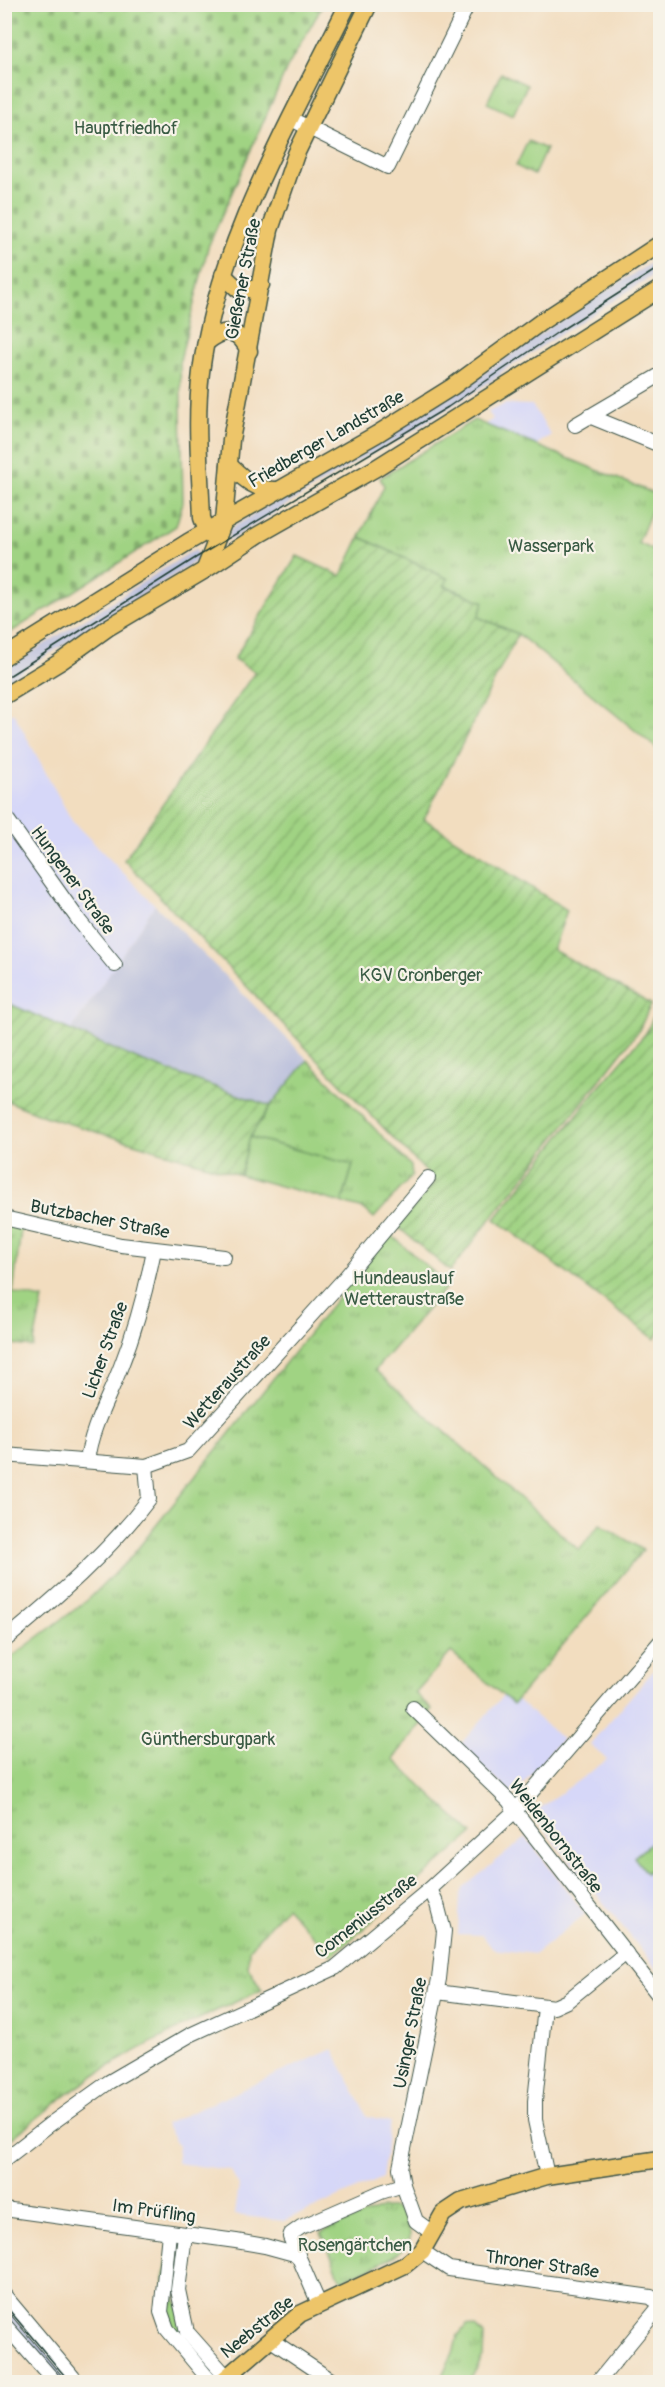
<svg xmlns="http://www.w3.org/2000/svg" width="665" height="2387" font-family="Pangolin,sans-serif">
<style>
.built{fill:#d6d7f8}
.industrial{fill:#bec2dd}
.grass{fill:#a0d383;stroke:#60885c;stroke-width:1.5}
.cemetery{fill:url(#cemetery-stones);stroke:#60885c;stroke-width:1.5}
.park{fill:url(#park-tufts);stroke:#60885c;stroke-width:1.5}
.garden{fill:url(#garden-furrows);stroke:#60885c;stroke-width:1.5}
.lines{fill:none;stroke-linecap:round;stroke-linejoin:round}
.minor-casing{stroke:#3f5549;stroke-width:16}
.major-casing{stroke:#3f5549;stroke-width:19}
.minor{stroke:#fff;stroke-width:14}
.major{stroke:#edc569;stroke-width:16}
.tram{stroke:#1f3d34;stroke-width:1.5}
.labels{text-anchor:middle;stroke-width:4.5;stroke-linejoin:round;paint-order:stroke}
.park-label{font-size:18px;fill:#395b44;stroke:#f7f3e8}
.street-label{font-size:18px;fill:#1f3d34;stroke:#f7f3e8}
</style>
<defs>
<pattern id="cemetery-stones" width="16" height="16" patternUnits="userSpaceOnUse" patternTransform="scale(1.5)"><rect width="16" height="16" fill="#a0d383"/><path d="M2 7V4a2 2 0 0 1 4 0v3zM10 15v-3a2 2 0 0 1 4 0v3z" fill="#82ac6c"/></pattern>
<pattern id="park-tufts" width="24" height="20" patternUnits="userSpaceOnUse" patternTransform="scale(1.5)"><rect width="24" height="20" fill="#a0d383"/><path d="M3 7l-1-3M5 7V3M7 7l1-3M15 17l-1-3M17 17v-4M19 17l1-3" fill="none" stroke="#82ac6c"/></pattern>
<pattern id="garden-furrows" width="10" height="10" patternUnits="userSpaceOnUse" patternTransform="scale(1.5)"><rect width="10" height="10" fill="#a0d383"/><path d="M-1 1l2-2M0 10L10 0M9 11l2-2" fill="none" stroke="#82ac6c"/></pattern>
</defs>
<rect width="100%" height="100%" fill="#f7f3e8"/>
<filter id="ink" filterUnits="userSpaceOnUse"><feTurbulence type="fractalNoise" baseFrequency=".0167" numOctaves="2"/><feDisplacementMap in="SourceGraphic" scale="12" xChannelSelector="R" yChannelSelector="G"/><feConvolveMatrix kernelMatrix="1 2 1 2 8 2 1 2 1" color-interpolation-filters="sRGB"/></filter>
<filter id="wash" filterUnits="userSpaceOnUse"><feTurbulence type="fractalNoise" baseFrequency=".008" numOctaves="4" result="noise"/><feDisplacementMap in="SourceGraphic" scale="24" xChannelSelector="R" yChannelSelector="G"/><feGaussianBlur stdDeviation="1.35" result="paint"/><feColorMatrix in="noise" values="0 0 0 0 0 0 0 0 0 0 0 0 0 0 0 0 0 1.4 0 .05"/><feComposite in="paint" operator="in"/></filter>
<g filter="url(#wash)">
<rect width="100%" height="100%" fill="#f2ddbf"/>
<g class="built">
<path d="M505,404L532,405L551,435L536,445L485,424L493,419L488,412Z"/>
<path d="M13,712L72,821L155,905L71,1031L5,1002L4,718Z"/>
<path d="M660,1663V1973L532,1814L607,1760L590,1744Z"/>
<path d="M507,1691L562,1739L513,1795L458,1747Z"/>
<path d="M526,1837L585,1914L535,1954L493,1949L482,1935L458,1934L460,1896L464,1887Z"/>
<path d="M333,2049L367,2116L390,2122L382,2178L284,2221L235,2215L239,2186L230,2170L176,2163L178,2146L165,2124Z"/>
</g>
<g class="industrial">
<path d="M660,257V271L500,373L501,375L398,440L354,463L231,540L228,538L230,529L497,364L576,310Z"/>
<path d="M195,549L200,558L195,562L5,682V669Z"/>
<path d="M155,905L308,1060L270,1106L141,1061L71,1031Z"/>
<path d="M4,2299L73,2382H61L5,2317Z"/>
</g>
<g class="grass">
<path d="M250,1137L353,1165L342,1203L240,1175Z"/>
<path d="M660,1836V1862L646,1873L634,1857Z"/>
</g>
<path class="cemetery" d="M5,4L323,5L287,68L208,247L180,360L183,502L176,526L5,636Z"/>
<g class="park">
<path d="M501,73L527,85L513,115L487,103Z"/>
<path d="M528,141L546,149L534,175L516,166Z"/>
<path d="M474,420L658,495L638,543L660,553V751L518,634L478,617L484,602L444,585L447,578L360,537L384,486L380,478Z"/>
<path d="M308,1060L411,1166L412,1176L374,1218L364,1209L342,1203L353,1165L250,1137L270,1106Z"/>
<path d="M4,1218L22,1222L13,1293L43,1299L33,1347L5,1344Z"/>
<path d="M389,1233L448,1285L375,1370L579,1550L600,1524L643,1550L513,1704L451,1652L415,1693L432,1710L393,1759L472,1834L332,1956L286,1907L249,1949L248,1967L262,1990C208,2014 154,2039 103,2070C68,2092 36,2118 5,2144V1662L89,1599L131,1557Z"/>
<path d="M381,2208H393L400,2211C403,2218 409,2227 410,2234C413,2255 357,2273 341,2280L321,2232Z"/>
<path d="M169,2248L180,2250L174,2297L211,2364L205,2370L169,2329L164,2280Z"/>
<path d="M467,2325L476,2327L484,2335L483,2357L469,2382H443V2373L453,2353L458,2335Z"/>
</g>
<g class="garden">
<path d="M360,537L448,579L444,586L484,602L478,617L518,634L424,819L567,910L553,950L651,1004L639,1030L450,1271L398,1227L435,1181L124,860L255,672L234,659L297,556L341,576Z"/>
<path d="M5,1002L141,1061L270,1106L250,1137L240,1175L44,1116L5,1100Z"/>
<path d="M660,1002V1332L655,1339L495,1219L594,1093L646,1033Z"/>
</g>
</g>
<g filter="url(#ink)">
<g class="lines">
<g class="minor-casing">
<g id="minor">
<path d="M291,119L388,167L468,4"/>
<path d="M589,416L660,445"/>
<path d="M575,425L660,375"/>
<path d="M4,815L80,922L115,965"/>
<path d="M4,1218L121,1245L224,1257"/>
<path d="M4,1455L146,1466L188,1451L344,1279L428,1178"/>
<path d="M87,1461C91,1427 109,1398 121,1366C136,1328 146,1290 154,1250"/>
<path d="M4,1641C57,1597 107,1554 149,1499L146,1466"/>
<path d="M413,1708L509,1801L515,1811L660,1997"/>
<path d="M430,1889L437,1904L444,1931L439,1979L400,2168L403,2185L416,2221L431,2232"/>
<path d="M437,1992L554,2007L567,2001L626,1953"/>
<path d="M545,2007L535,2101V2120L547,2176"/>
<path d="M4,2160L49,2125L109,2082L190,2035L335,1968L430,1889L515,1811L660,1642"/>
<path d="M4,2209L236,2241L265,2246L298,2255"/>
<path d="M169,2233L161,2312L167,2329L211,2382"/>
<path d="M185,2235L178,2290L187,2332L227,2377"/>
<path d="M422,2251L449,2269L651,2297L660,2305"/>
<path d="M4,2295L77,2382"/>
<path d="M319,2304L290,2237L291,2234L301,2227L381,2192L403,2185"/>
<path d="M4,2324L55,2382"/>
<path d="M271,2340L334,2382"/>
<path d="M598,2382L660,2306"/>
</g>
</g>
<g class="major-casing">
<g id="major">
<path d="M223,275L238,289H255L261,285"/>
<path d="M207,342C226,327 238,329 249,351"/>
<path d="M229,465C243,478 256,491 277,490"/>
<path d="M213,539L207,531L202,518C200,469 195,420 201,372C217,245 292,118 348,4"/>
<path d="M205,569L224,521L231,440L270,230L296,154L369,4"/>
<path d="M4,657L188,542L377,434L452,387L541,322L660,244"/>
<path d="M4,696L60,662L109,627L205,570L258,535L376,468L660,289"/>
<path d="M221,2382L300,2314L405,2265L422,2251L443,2214L461,2202L547,2176L660,2159"/>
</g>
</g>
<use href="#minor" class="minor"/>
<use href="#major" class="major"/>
<g class="tram">
<path d="M4,679L197,557L448,407L558,332L660,267"/>
<path d="M4,2304L70,2382"/>
</g>
</g>
</g>
<g class="labels">
<g class="park-label">
<text x="126" y="134">Hauptfriedhof</text>
<text x="551" y="552">Wasserpark</text>
<text x="421" y="981">KGV Cronberger</text>
<text x="404" y="1284">Hundeauslauf<tspan x="404" dy="21">Wetteraustraße</tspan></text>
<text x="208" y="1745">Günthersburgpark</text>
<text x="355" y="2251">Rosengärtchen</text>
</g>
<g class="street-label">
<text transform="translate(243 279) rotate(-79)" y="6">Gießener Straße</text>
<text transform="translate(326 439) rotate(-30)" y="6">Friedberger Landstraße</text>
<text transform="translate(73 880) rotate(54)" y="6">Hungener Straße</text>
<text transform="translate(100 1219) rotate(11)" y="6">Butzbacher Straße</text>
<text transform="translate(105 1350) rotate(-70)" y="6">Licher Straße</text>
<text transform="translate(227 1382) rotate(-48)" y="6">Wetteraustraße</text>
<text transform="translate(556 1836) rotate(52)" y="6">Weidenbornstraße</text>
<text transform="translate(366 1916) rotate(-38)" y="6">Comeniusstraße</text>
<text transform="translate(410 2033) rotate(-79)" y="6">Usinger Straße</text>
<text transform="translate(154 2211) rotate(8)" y="6">Im Prüfling</text>
<text transform="translate(542 2264) rotate(8)" y="6">Throner Straße</text>
<text transform="translate(257 2327) rotate(-39)" y="6">Neebstraße</text>
</g>
</g>
<rect width="665" height="2387" fill="none" stroke="#f7f3e8" stroke-width="24"/>
</svg>
